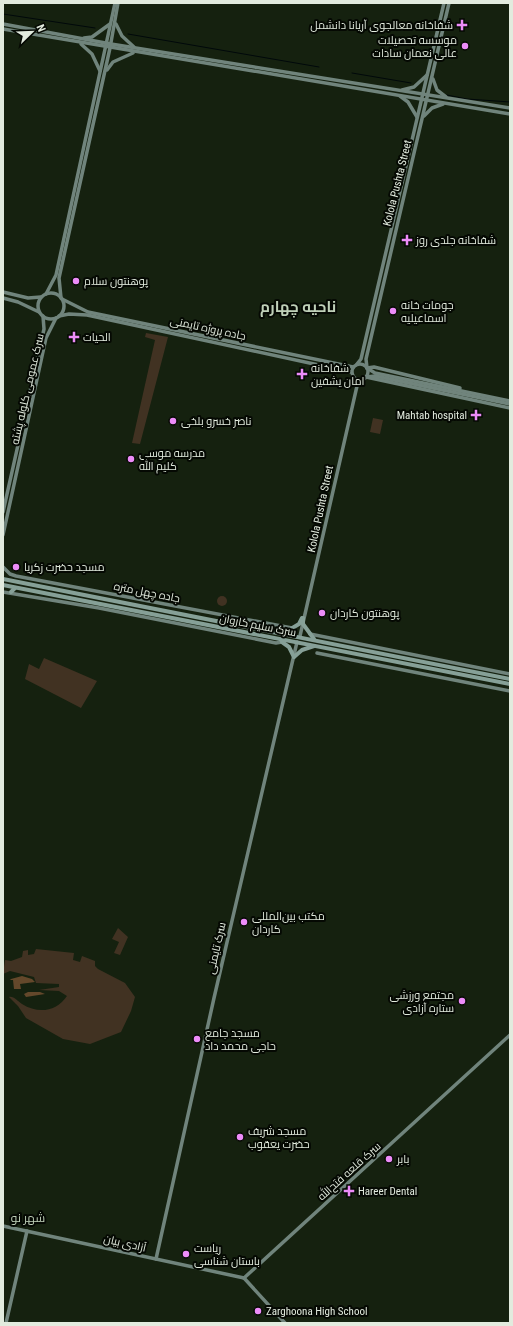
<svg xmlns="http://www.w3.org/2000/svg" width="513" height="1326" font-family="'Roboto Condensed',Cairo,sans-serif">
<style>
.green{fill:#413222}
.forest{fill:#64482b}
.lines{fill:none;stroke-linecap:round;stroke-linejoin:round}
.stream{stroke:#00080a;stroke-width:1}
.secondary{stroke:#70847c;stroke-width:3.5}
.primary{stroke:#86a097;stroke-width:4}
.poi-dot{fill:#ed8cf9;stroke:#050903;stroke-width:1.5}
.labels{text-anchor:middle;stroke-width:4;stroke-linejoin:round;paint-order:stroke}
.poi-label{font-size:11px;fill:#e2ebde;stroke:#050903;text-anchor:start}
.street-label{font-size:11px;fill:#e2ebde;stroke:#050903}
.neighbourhood-label{font-size:12px;fill:#bfd0b8;stroke:#050903}
.district-label{font-size:15px;font-weight:bold;fill:#bfd0b8;stroke:#050903}
</style>
<rect width="100%" height="100%" fill="#15210f"/>
<g class="green">
<path d="M146,333L168,337L140,444L132,443L155,340L145,337Z"/>
<path d="M373,418L383,420L380,434L370,432Z"/>
<circle cx="222" cy="601" r="5"/>
<path d="M44,658L97,681L81,708L25,679L29,664L39,669Z"/>
<path d="M118,928L128,937L120,955L114,953L119,942L112,939Z"/>
<path d="M36,949L74,953L73,960L80,962L82,956L95,961V966L98,969L125,983L135,997L131,1011L121,1032L90,1044L63,1039L26,1018L18,1006L9,997C14,996 17,1001 22,1004C38,1014 56,1012 67,996L59,991L39,990L59,987V984L36,983L34,977L10,971L3,974L5,960L11,961L22,957L23,951L28,950V955L34,954Z"/>
</g>
<g class="forest">
<path d="M22,976L32,979L35,982L20,984L21,989H14L13,980H10L11,979Z"/>
<path d="M28,992H40L45,994L26,997L24,994Z"/>
</g>
<g class="lines">
<g class="stream">
<path d="M3,14L95,28"/>
<path d="M128,34L319,67"/>
<path d="M352,73L411,83"/>
<path d="M447,95L467,99L510,102"/>
</g>
<g class="secondary">
<path d="M3,24L111,44L510,108"/>
<path d="M116,24L122,36L134,47"/>
<path d="M3,29L510,114"/>
<path d="M84,38L92,37L110,24"/>
<path d="M81,44L92,54L100,71"/>
<path d="M107,70L113,62L133,53"/>
<path d="M433,79L437,90L446,97"/>
<path d="M402,90L414,87L427,75"/>
<path d="M400,96L408,102L417,117"/>
<path d="M424,116L432,108L443,104"/>
<path d="M3,292L28,298L41,297"/>
<circle cx="51" cy="306" r="13"/>
<path d="M46,294L56,275L115,3"/>
<path d="M3,298L18,302L39,312"/>
<path d="M61,298L59,278L110,48L118,3"/>
<path d="M62,299L88,312L353,367"/>
<path d="M59,316L69,314L87,315L351,372"/>
<circle cx="360" cy="372" r="8"/>
<path d="M357,364L361,359L444,3"/>
<path d="M367,368L366,359L449,3"/>
<path d="M367,368L375,373L510,401"/>
<path d="M367,368L374,367L460,388"/>
<path d="M366,377L375,376L510,404"/>
<path d="M366,377L510,408"/>
<path d="M3,512L44,329L43,316"/>
<path d="M3,535L46,338L56,318"/>
<path d="M3,567L10,574L16,576L292,628"/>
<path d="M3,592L99,608L276,643L282,642"/>
<path d="M310,634L510,674"/>
<path d="M300,636L357,386L355,379"/>
<path d="M317,653L510,691"/>
<path d="M3,1226L244,1278"/>
<path d="M156,1259L214,998L297,642"/>
<path d="M244,1278L510,1035"/>
<path d="M244,1278L285,1323"/>
<path d="M6,1323L27,1231"/>
</g>
<g class="primary">
<path d="M3,579L510,679"/>
<path d="M3,585L510,684"/>
<path d="M11,592L15,588"/>
<path d="M303,618V624L314,639"/>
<path d="M284,633L299,624L302,618"/>
<path d="M281,639L282,642L289,647L294,657"/>
<path d="M294,657L302,650L314,646"/>
</g>
</g>
<g class="poi-dot">
<path d="M460 19h4v4h4v4h-4v4h-4v-4h-4v-4h4z"/>
<circle cx="465" cy="46" r="4"/>
<path d="M405 234h4v4h4v4h-4v4h-4v-4h-4v-4h4z"/>
<circle cx="76" cy="281" r="4"/>
<circle cx="393" cy="311" r="4"/>
<path d="M72 331h4v4h4v4h-4v4h-4v-4h-4v-4h4z"/>
<path d="M300 368h4v4h4v4h-4v4h-4v-4h-4v-4h4z"/>
<path d="M474 409h4v4h4v4h-4v4h-4v-4h-4v-4h4z"/>
<circle cx="173" cy="421" r="4"/>
<circle cx="131" cy="459" r="4"/>
<circle cx="16" cy="567" r="4"/>
<circle cx="322" cy="613" r="4"/>
<circle cx="244" cy="922" r="4"/>
<circle cx="462" cy="1001" r="4"/>
<circle cx="197" cy="1039" r="4"/>
<circle cx="240" cy="1137" r="4"/>
<circle cx="389" cy="1159" r="4"/>
<path d="M347 1185h4v4h4v4h-4v4h-4v-4h-4v-4h4z"/>
<circle cx="186" cy="1254" r="4"/>
<circle cx="258" cy="1311" r="4"/>
</g>
<g class="labels">
<g class="poi-label">
<text x="453" y="29" text-anchor="end">شفاخانه معالجوی آریانا دانشمل</text>
<text x="457" y="44" text-anchor="end">موسسه تحصیلات<tspan x="457" dy="13">عالی نعمان سادات</tspan></text>
<text x="416" y="244">شفاخانه جلدی روز</text>
<text x="84" y="285">پوهنتون سلام</text>
<text x="401" y="309">جومات خانه<tspan x="401" dy="13">اسماعيليه</tspan></text>
<text x="83" y="341">الحیات</text>
<text x="311" y="372">شفاخانه<tspan x="311" dy="13">امان یشفین</tspan></text>
<text x="467" y="419" text-anchor="end">Mahtab hospital</text>
<text x="181" y="425">ناصر خسرو بلخی</text>
<text x="139" y="457">مدرسه موسی<tspan x="139" dy="13">کلیم الله</tspan></text>
<text x="24" y="571">مسجد حضرت زکریا</text>
<text x="330" y="617">پوهنتون کاردان</text>
<text x="252" y="920">مکتب بین‌المللی<tspan x="252" dy="13">کاردان</tspan></text>
<text x="454" y="999" text-anchor="end">مجتمع ورزشی<tspan x="454" dy="13">ستاره آزادی</tspan></text>
<text x="205" y="1037">مسجد جامع<tspan x="205" dy="13">حاجی محمد داد</tspan></text>
<text x="248" y="1135">مسجد شریف<tspan x="248" dy="13">حضرت یعقوب</tspan></text>
<text x="397" y="1163">بابر</text>
<text x="358" y="1195">Hareer Dental</text>
<text x="194" y="1252">ریاست<tspan x="194" dy="13">باستان شناسی</tspan></text>
<text x="266" y="1315">Zarghoona High School</text>
</g>
<g class="street-label">
<text transform="translate(397 183) rotate(-76)" y="4">Kolola Pushta Street</text>
<text transform="translate(208 328) rotate(12)" y="4">جاده پروژه تایمنی</text>
<text transform="translate(27 389) rotate(-77)" y="4">سرک عمومی کلوله پشته</text>
<text transform="translate(320 509) rotate(-78)" y="4">Kolola Pushta Street</text>
<text transform="translate(147 592) rotate(11)" y="4">جاده چهل متره</text>
<text transform="translate(258 625) rotate(11)" y="4">سرک سلیم کاروان</text>
<text transform="translate(216 948) rotate(-77)" y="4">سرک تایمنی</text>
<text transform="translate(349 1171) rotate(-42)" y="4">سرک قلعه فتح‌الله</text>
<text transform="translate(125 1243) rotate(13)" y="4">آزادی بیان</text>
</g>
<g class="neighbourhood-label">
<text x="28" y="1222">شهر نو</text>
</g>
<g class="district-label">
<text x="298" y="312">ناحیه چهارم</text>
</g>
</g>
<rect width="513" height="1326" fill="none" stroke="#e2ebde" stroke-width="8"/>
<g transform="translate(32 32) rotate(67)" stroke="#050903" stroke-width="3" paint-order="stroke">
<path d="M0-3L7 15L0 10L-7 15Z" fill="#e2ebde"/>
<text y="-6" font-size="11" font-weight="bold" text-anchor="middle" fill="#e2ebde">N</text>
</g>
</svg>
